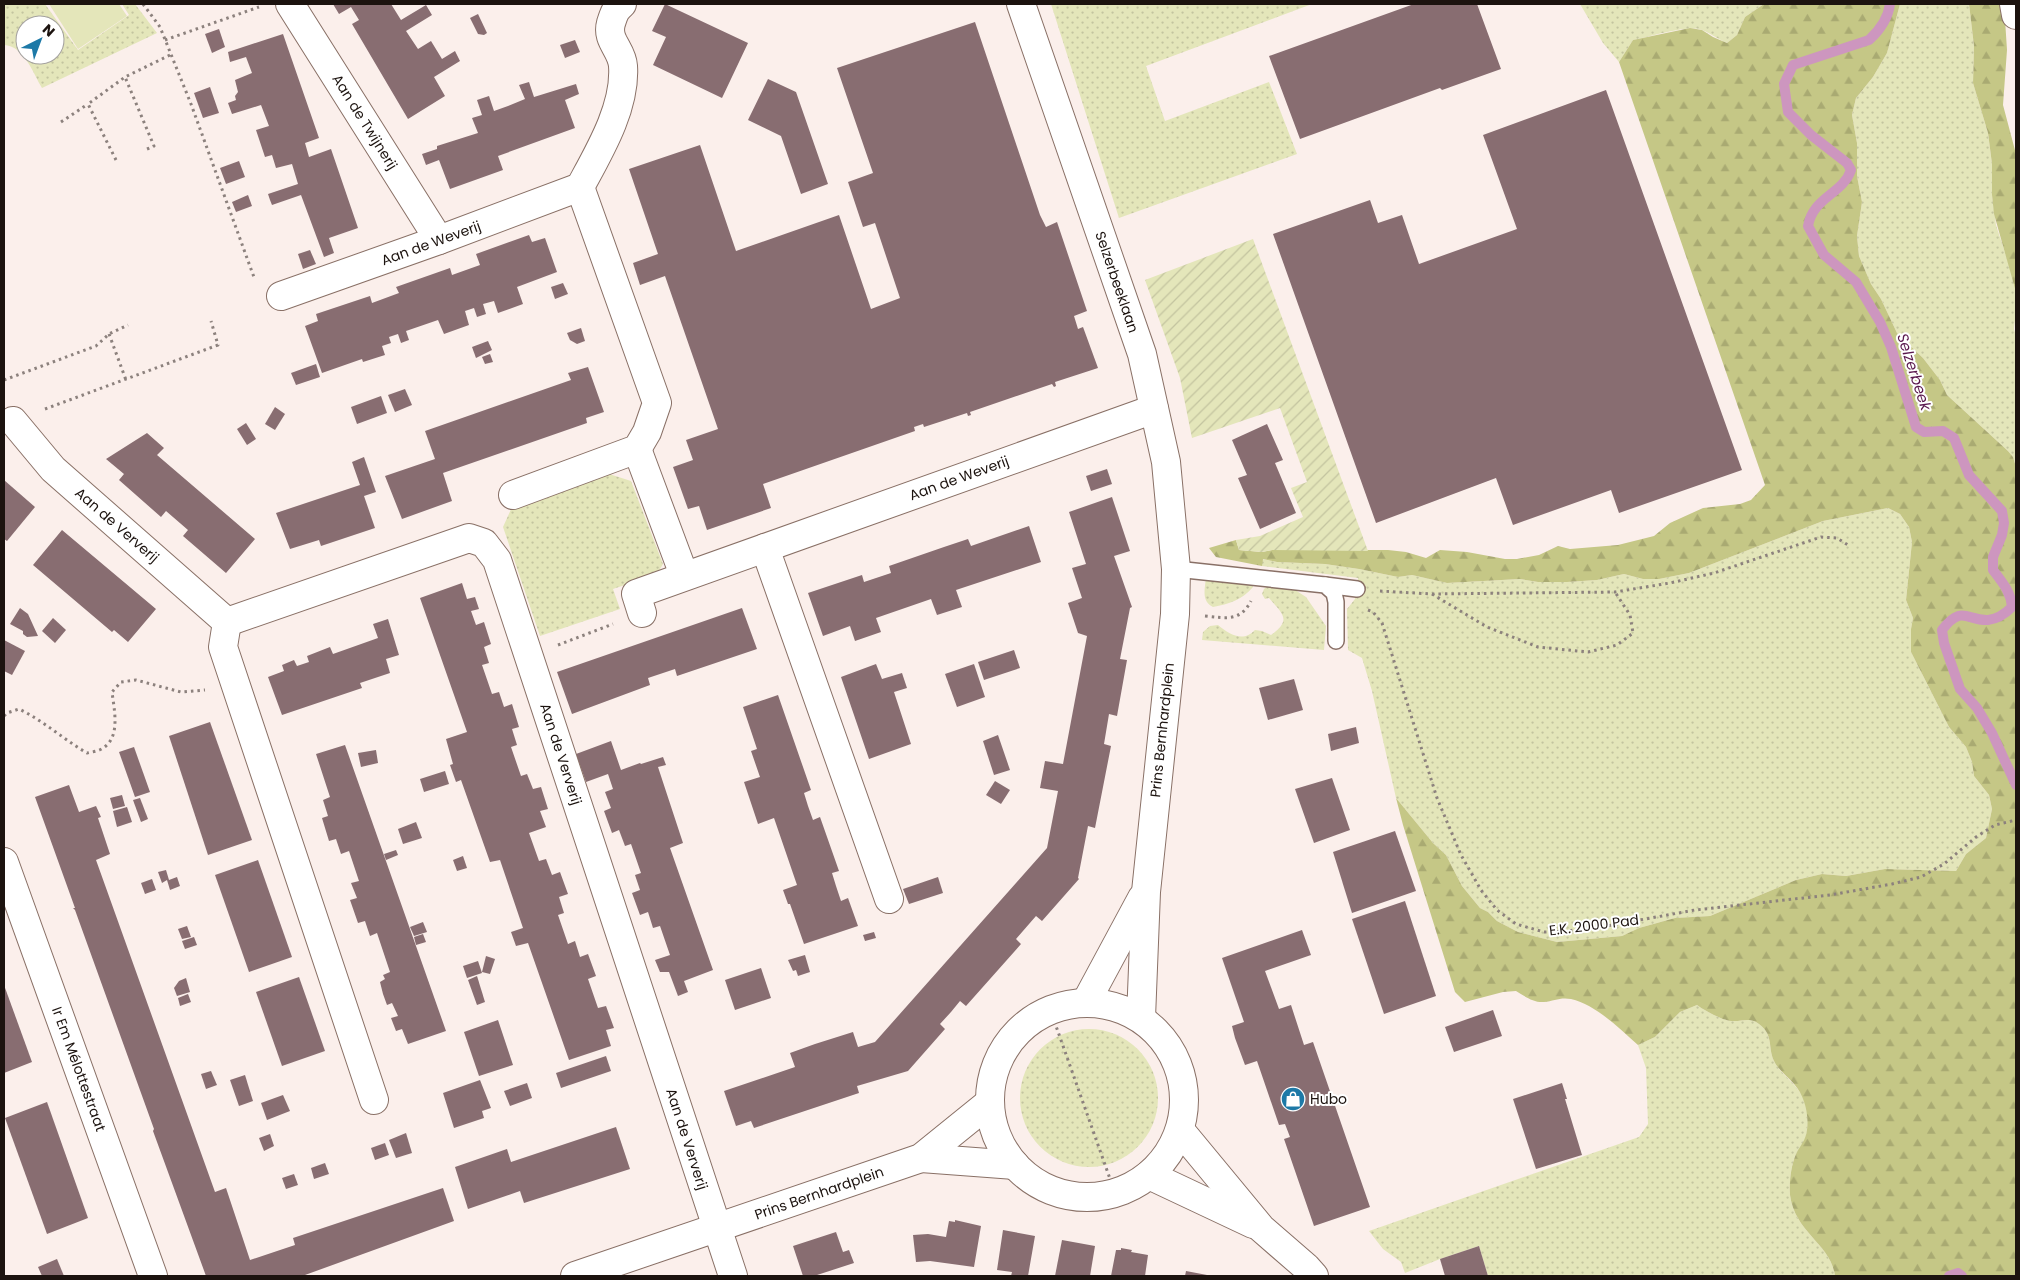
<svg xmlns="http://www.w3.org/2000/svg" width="2020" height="1280" font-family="Poppins,sans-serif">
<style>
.grass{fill:url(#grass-dots);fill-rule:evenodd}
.forest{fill:url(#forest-firs)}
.garden{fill:url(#garden-furrows)}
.pitch{fill:#e4e6ba}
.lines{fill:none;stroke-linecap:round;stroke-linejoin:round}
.stream{stroke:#cd96bf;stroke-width:10}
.building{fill:#886d71}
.service-casing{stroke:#897066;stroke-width:18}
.minor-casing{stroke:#897066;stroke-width:30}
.path{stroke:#8c817d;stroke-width:3;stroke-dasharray:2.5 4;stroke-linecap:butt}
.service{stroke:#fff;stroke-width:15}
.minor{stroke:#fff;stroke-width:28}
.labels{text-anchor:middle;stroke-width:4;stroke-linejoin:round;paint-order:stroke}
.street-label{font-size:14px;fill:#1c130f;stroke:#fff}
.poi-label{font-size:14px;fill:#1c130f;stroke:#fff;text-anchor:start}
.water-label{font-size:15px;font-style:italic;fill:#5a194e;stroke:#fff}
</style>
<defs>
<pattern id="grass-dots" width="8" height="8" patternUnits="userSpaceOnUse" patternTransform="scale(1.25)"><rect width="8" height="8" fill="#e4e6ba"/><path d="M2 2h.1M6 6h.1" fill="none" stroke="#c3c49f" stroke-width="1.8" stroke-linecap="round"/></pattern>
<pattern id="forest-firs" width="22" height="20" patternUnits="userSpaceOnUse" patternTransform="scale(1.25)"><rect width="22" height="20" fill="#c5c786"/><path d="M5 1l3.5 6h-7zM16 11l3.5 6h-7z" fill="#a9aa72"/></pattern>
<pattern id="garden-furrows" width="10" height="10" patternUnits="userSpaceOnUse" patternTransform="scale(1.25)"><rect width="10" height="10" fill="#e4e6ba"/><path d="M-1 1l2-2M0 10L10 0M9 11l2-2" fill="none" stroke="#c3c49f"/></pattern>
</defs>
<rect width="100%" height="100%" fill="#fbefeb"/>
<g class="grass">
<path d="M4,4H45L78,50L129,15L122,4H135L157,33L42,88C33,73 24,46 4,45ZM25,25H55V55H25Z"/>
<path d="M1051,4H1312L1146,66L1165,121L1269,82L1297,154L1119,218Z"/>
<path d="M1580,4H1764L1745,17L1737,35L1727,43C1718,39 1710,33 1702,30C1688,24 1650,37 1633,40L1619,62L1603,43Z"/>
<path d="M1900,4H1969L1974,46L1973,83L1988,133L1992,164V195L1996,225L2016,286V312L2014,329L2016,336V467L2013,457L2008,451L1947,395L1940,380L1923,358L1897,333L1881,299L1871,284L1859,256L1857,236L1862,202L1857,176V143L1852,115L1856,98L1873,77L1887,53Z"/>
<path d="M606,473L631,481L663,564L657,574L613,589L620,609L540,636L503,527L512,507Z"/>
<path d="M1888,508L1900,514L1909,527L1912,542L1906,600L1913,618L1911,629V652L1949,727L1966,747L1972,762L1974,776L1989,795L1992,809L1986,838L1966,854L1956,871L1885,869L1846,876L1822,874L1796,880L1710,916L1675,918L1639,928L1622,936L1557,942L1518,932L1497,921L1488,912L1480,908L1462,886L1446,855L1433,843L1396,798L1372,691L1362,658L1348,650L1347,609L1355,599L1358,578L1262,566V559L1277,562L1325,564L1359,569L1398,577L1412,575L1447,583L1520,579L1538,582H1567L1597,580L1624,574L1643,579H1659L1689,573L1823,521Z"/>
<path d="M1206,577L1253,583V587C1242,600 1229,604 1213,607C1201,601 1205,589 1206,577Z"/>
<path d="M1269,585L1292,588L1306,597L1326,626L1324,650L1202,640L1203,632L1210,626L1218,625C1229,634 1243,643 1255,630L1262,631L1271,635C1292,620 1283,614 1269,598L1265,599L1262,594L1264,589Z"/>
<path d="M1697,1005C1705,1011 1725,1022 1734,1021C1743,1021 1748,1018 1756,1022C1775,1034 1767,1046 1774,1061C1781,1075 1796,1083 1803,1097C1809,1110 1810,1131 1803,1145C1801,1148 1798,1151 1796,1154C1791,1164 1789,1184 1790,1195C1795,1233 1831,1244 1835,1276H1488L1479,1246L1440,1259L1405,1273L1401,1262L1383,1249L1369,1231L1639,1137L1648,1124L1646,1068L1638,1045L1655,1037L1680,1012Z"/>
<circle cx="1089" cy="1098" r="69"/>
</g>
<g class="forest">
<path d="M1764,4H1900L1887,53L1873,77L1856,98L1852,115L1857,143V176L1862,202L1857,236L1859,256L1871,284L1881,299L1897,333L1923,358L1940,380L1947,395L2008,451L2013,457L2016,467V1276H1835C1831,1244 1795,1233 1790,1195C1789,1183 1791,1165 1796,1154C1800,1146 1806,1140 1807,1130C1809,1115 1805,1096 1794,1084C1788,1077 1779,1071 1774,1061C1767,1046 1775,1034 1756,1022C1748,1018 1743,1021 1734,1021C1725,1022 1705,1011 1697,1005L1680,1012L1655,1037L1638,1045C1619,1028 1596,1005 1571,999C1560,997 1554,1001 1544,1002C1534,1003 1524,996 1516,991L1503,992L1465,1002L1455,992L1403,825L1396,798L1433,843L1446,855L1462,886L1480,908L1488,912L1497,921L1518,932L1557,942L1622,936L1639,928L1675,918L1710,916L1796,880L1822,874L1846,876L1885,869L1956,871L1966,854L1986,838L1992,809L1989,795L1974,776L1972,762L1966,747L1949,727L1911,652V629L1913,618L1906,600L1912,542L1909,527L1900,514L1888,508L1823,521L1689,573L1659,579H1643L1624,574L1597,580L1567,582H1538L1520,579L1447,583L1412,575L1398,577L1359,569L1325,564L1277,562L1263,559L1262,566L1216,557L1209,548L1236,540L1239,550L1262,552L1272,550H1388L1406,552L1426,558L1440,550L1467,552L1505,559H1517L1539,555L1558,546L1570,549L1618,545L1654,536L1670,523L1703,508L1740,504L1751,500L1765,485L1619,62L1633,40L1690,28L1702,30L1713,37L1727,43L1737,35L1745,17Z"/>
<path d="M1969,4H2004L2007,50L2003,105L2016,154V292L1994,214L1992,195V164L1988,133L1973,83L1974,46Z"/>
</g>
<path class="garden" d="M1253,239L1368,551L1272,550L1262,552L1239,550L1236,540L1260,536L1303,517L1291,488L1307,482L1280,408L1192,438L1180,378L1145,280Z"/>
<path class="pitch" d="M49,4H119L127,16L78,49Z"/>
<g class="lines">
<g class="stream">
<path d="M1890,4C1888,19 1880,30 1869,40L1793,65L1784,84L1788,112L1811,135L1847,163L1851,170C1843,194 1813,197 1808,226L1824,255L1856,282L1880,322L1891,347L1916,427L1924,432L1943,431L1954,438L1969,475L2002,511L2004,523L2002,535L1993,557V570C2002,582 2011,592 2012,607C2006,613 1997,619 1988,620C1967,621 1962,604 1942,630L1944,643L1960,689L1977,708L1992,733L2016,785"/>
<path d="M1949,1276L1958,1273L1962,1276"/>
</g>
</g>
<g class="building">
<path d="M333,4H391L401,20L426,5L432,15L406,31L418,49L431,41L442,59L455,51L460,61L434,77L445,96L408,119L352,24L359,20L351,7L339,14Z"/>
<path d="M665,4L748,43L722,98L653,65L666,37L652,31Z"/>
<path d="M1414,4H1477L1501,69L1442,90L1440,88L1300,139L1269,56Z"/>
<path d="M478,14L487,33L484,35L478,34L470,18Z"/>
<path d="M975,22L1040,215L1046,227L1057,222L1087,311L1074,316L1078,329L1083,327L1098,368L1055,382L1056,386L1054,387L1052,384L970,412L971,415L968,416L967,413L924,427L923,424L914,427L915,431L763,484L771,508L707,530L699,506L688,509L673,467L693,460L686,440L718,429L665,276L640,285L633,263L658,254L629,169L700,145L736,251L839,215L871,309L900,298L875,223L863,227L848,182L873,173L837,68Z"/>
<path d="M219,29L225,47L212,53L205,34Z"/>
<path d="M283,34L319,138L305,143L309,157L331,149L358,228L329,238L334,253L324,257L301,195L272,205L270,200L268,194L298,184L292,164L276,168L272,155L265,157L256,130L269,126L261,105L232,114L228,103L236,100L235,96L238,92L235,80L252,73L246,57L230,62L228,52Z"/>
<path d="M575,40L580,52L565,58L560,45Z"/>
<path d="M768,79L796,92L828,184L801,194L781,136L748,120Z"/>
<path d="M529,82L534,97L576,84L579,94L565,100L575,128L498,156L503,170L450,189L439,160L426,165L422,154L437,149V146L478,133L472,118L482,115L477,100L489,96L494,111L508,106L525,99L519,85Z"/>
<path d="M210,87L219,113L203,118L194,93Z"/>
<path d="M1606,90L1742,470L1619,513L1611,490L1513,525L1496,478L1376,523L1273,234L1370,200L1378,223L1402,215L1419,264L1517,229L1483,135Z"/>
<path d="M239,161L245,177L226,184L220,168Z"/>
<path d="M248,195L252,206L236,212L232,202Z"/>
<path d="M529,235L532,242L545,238L557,272L517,287L523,304L498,313L494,301L483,304L486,314L477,317L474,308L465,311L469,325L444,334L438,320L406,331L409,340L401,343L398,334L389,337L391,343L382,346L385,355L363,362L362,359L322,373L305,326L318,321L316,314L370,296L372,303L399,293L396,287L450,268L452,275L480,265L476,254Z"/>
<path d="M310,250L316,264L303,269L298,254Z"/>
<path d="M563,283L568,294L555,299L551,287Z"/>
<path d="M581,328L585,341L577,344L570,340L567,333Z"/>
<path d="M488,341L492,350L476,358L472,347Z"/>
<path d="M490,354L493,362L485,364L482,357Z"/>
<path d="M316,364L320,377L296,385L291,373Z"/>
<path d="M588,367L604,412L586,418L587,423L443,473L452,501L402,519L385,476L435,459L425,431L571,380L568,373Z"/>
<path d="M405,389L412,405L395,412L388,395Z"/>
<path d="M381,396L387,413L357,424L351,407Z"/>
<path d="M275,407L285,414L275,430L265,424Z"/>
<path d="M246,423L256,439L247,445L237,429Z"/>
<path d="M1267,424L1283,460L1275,463L1296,513L1260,529L1238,478L1247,475L1232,440Z"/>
<path d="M147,433L164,448L157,455L255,539L226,573L183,536L188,530L166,511L161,517L119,480L124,474L106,459Z"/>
<path d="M364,457L376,492L364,496L375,528L321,546L319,540L290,549L276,513L360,485L352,462Z"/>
<path d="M1107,469L1112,484L1091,491L1086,476Z"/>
<path d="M4,480L35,507L7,541L4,539Z"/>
<path d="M1112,497L1130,551L1114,556L1132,607L1130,608L1120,659L1127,660L1117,716L1109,714L1104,744L1111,746L1095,828L1088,826L1078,878L1079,879L1042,921L1036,916L1016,939L1021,944L966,1006L960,1001L951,1012L940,1024L945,1029L908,1071L857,1086L859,1093L754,1128L751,1121L736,1126L724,1091L795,1067L790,1053L815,1044L853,1032L858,1047L875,1042L1047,848L1058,791L1040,788L1045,761L1063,764L1087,636L1078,633L1068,603L1082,598L1072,568L1086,564L1069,512Z"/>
<path d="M1029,526L1041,562L956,590L962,607L937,615L931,599L876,618L881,632L855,641L850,626L823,636L808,593L862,575L864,582L891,573L889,566L944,547L968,539L971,546Z"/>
<path d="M62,530L156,609L128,642L114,630L112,632L33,565Z"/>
<path d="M462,583L467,599L475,597L479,609L471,611L476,625L484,622L491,644L484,647L489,663L482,665L492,694L499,692L504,707L512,704L519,727L512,729L517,745L511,747L521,776L527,774L533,789L541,787L548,809L540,811L546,827L529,833L539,861L546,859L552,875L560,872L568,894L559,897L564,913L558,915L568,944L575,941L580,957L588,954L596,976L588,979L598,1008L606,1006L614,1028L606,1030L611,1046L569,1060L528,943L516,946L511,932L523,928L500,860L490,862L461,780L456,782L450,765L453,764L446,739L467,732L420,598Z"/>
<path d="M20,608L28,614L38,636L27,637L23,634V631L10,624Z"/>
<path d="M742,608L757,649L677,676L675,669L648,678L650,685L572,714L557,672Z"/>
<path d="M53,618L66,630L55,643L42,631Z"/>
<path d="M388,619L399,655L386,659L390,673L360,683L362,688L282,715L268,677L284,671L282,665L294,660L297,666L309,662L307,656L330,647L333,654L378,638L373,624Z"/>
<path d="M4,640L25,651L12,675L4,671Z"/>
<path d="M1014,650L1020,668L984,680L978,662Z"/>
<path d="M876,664L882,679L902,673L907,688L894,692L911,744L869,759L841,677Z"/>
<path d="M974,664L985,697L957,707L945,674Z"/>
<path d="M1294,679L1303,710L1268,720L1259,688Z"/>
<path d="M778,695L811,790L804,793L808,806L813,820L820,817L839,871L832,873L836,886L841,901L848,898L858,926L804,944L790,904H788L783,890L797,885L774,818L758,824L744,782L760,777L751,751L757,749L743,707Z"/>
<path d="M210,722L252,840L208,855L169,736Z"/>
<path d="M1356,727L1359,743L1331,751L1328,734Z"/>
<path d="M998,735L1010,770L994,775L983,741Z"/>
<path d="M611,741L621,770L640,763L641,764L663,757L666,765L658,767L683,843L670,848L713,970L684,981L688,992L678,996L669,972H660L655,960L670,955L660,926L653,928L648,912L640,915L632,893L640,890L635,875L641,873L631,844L625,846L619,830L612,833L604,811L611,808L605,792L613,789L608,774L586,782L576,754Z"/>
<path d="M345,745L446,1031L408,1044L402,1029L396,1031L391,1018L398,1016L392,1003L387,1005L383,994L380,982L385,979L383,975L390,972L377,933L370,936L365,921L358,923L350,900L357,898L351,883L359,881L349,851L341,854L336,839L329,841L322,818L328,816L323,800L330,797L316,754Z"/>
<path d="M134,747L150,792L135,797L119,752Z"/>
<path d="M376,750L378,763L361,767L358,753Z"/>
<path d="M445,771L449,784L424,792L420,779Z"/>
<path d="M1332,778L1350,830L1314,843L1295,789Z"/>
<path d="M995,781L1010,790L1001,804L986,795Z"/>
<path d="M69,785L79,812L96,806L101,817L98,818L110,854L96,860L215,1192L226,1188L250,1260L295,1245L293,1238L443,1188L454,1221L305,1275V1276H206L153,1131L154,1129L75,910L73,908H75L35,797Z"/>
<path d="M122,795L125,806L113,809L110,798Z"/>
<path d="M140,798L148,819L141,822L133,800Z"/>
<path d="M127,807L132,822L117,827L113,811Z"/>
<path d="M416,822L422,838L403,844L398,829Z"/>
<path d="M1395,831L1416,891L1352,913L1333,852Z"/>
<path d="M396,850L398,855L386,860L384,854Z"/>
<path d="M463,856L467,868L457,871L453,860Z"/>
<path d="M258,860L292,957L249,972L215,875Z"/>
<path d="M166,870L169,880L177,877L180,886L170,890L167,880L162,883L158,872Z"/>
<path d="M938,877L943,893L909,904L903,889Z"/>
<path d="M152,879L156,890L145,894L141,883Z"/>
<path d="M1405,901L1436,996L1384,1014L1352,919Z"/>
<path d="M423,922L427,932L414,936L410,927Z"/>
<path d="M187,926L191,937L182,939L178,929Z"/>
<path d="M1302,930L1311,955L1265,971L1279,1009L1291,1005L1304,1045L1313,1042L1370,1207L1314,1226L1284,1139L1290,1137L1285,1124L1279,1125L1257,1061L1245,1065L1235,1038L1232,1026L1244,1022L1222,958Z"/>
<path d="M874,932L876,938L865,941L863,935Z"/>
<path d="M423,934L426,942L416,945L414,937Z"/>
<path d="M194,937L197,945L185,949L182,941Z"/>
<path d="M805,955L810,972L798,976L796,970L793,971L788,960Z"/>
<path d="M486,956L495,959L490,974L482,972Z"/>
<path d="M478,961L482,973L467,978L463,966Z"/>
<path d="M761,968L771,998L735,1010L725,980Z"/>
<path d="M477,976L485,1002L477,1005L468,980Z"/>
<path d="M299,977L325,1051L282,1066L256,992Z"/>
<path d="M186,978L190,992L177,996L174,988L179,981Z"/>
<path d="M4,985L32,1062L4,1073Z"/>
<path d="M188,994L191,1002L180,1006L178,998Z"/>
<path d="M1493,1010L1502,1036L1454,1052L1445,1027Z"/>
<path d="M498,1020L513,1065L479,1076L464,1032Z"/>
<path d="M606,1056L611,1071L561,1088L556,1073Z"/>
<path d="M211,1071L217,1085L206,1089L201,1074Z"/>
<path d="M245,1075L253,1101L239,1106L230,1080Z"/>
<path d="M480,1080L491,1108L482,1111L484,1118L454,1128L443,1093Z"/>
<path d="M527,1083L532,1098L510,1106L504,1091Z"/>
<path d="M1562,1083L1567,1099H1565L1582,1155L1536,1169L1513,1099Z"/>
<path d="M283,1095L290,1111L267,1120L261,1103Z"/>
<path d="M47,1102L88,1218L47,1234L5,1118Z"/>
<path d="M616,1127L630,1169L524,1203L520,1191L468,1209L455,1167L507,1149L511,1162Z"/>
<path d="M406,1133L412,1153L396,1158L389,1140Z"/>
<path d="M270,1134L274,1146L264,1151L259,1138Z"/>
<path d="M385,1143L389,1155L375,1160L371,1148Z"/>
<path d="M325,1163L329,1174L314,1179L311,1168Z"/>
<path d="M294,1174L298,1185L286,1189L282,1178Z"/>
<path d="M955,1220L981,1226L974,1267L930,1261L916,1262L913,1235L928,1234L946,1237L949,1221L955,1222Z"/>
<path d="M1003,1230L1035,1236L1028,1276H1011L1012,1272L997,1270Z"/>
<path d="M836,1232L843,1252L849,1250L854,1263L814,1276H803L793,1246Z"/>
<path d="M1062,1240L1095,1246L1090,1276H1055Z"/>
<path d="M1479,1246L1488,1276H1445L1440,1259Z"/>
<path d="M1121,1248L1132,1250L1131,1252L1148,1255L1145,1276H1111L1116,1250H1121Z"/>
<path d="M57,1259L64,1276H42L38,1267Z"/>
<path d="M1186,1271L1207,1275V1276H1185Z"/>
</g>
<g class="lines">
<g class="service-casing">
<g id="service">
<path d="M1176,569L1325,585L1334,593L1336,602V641"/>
<path d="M1325,585L1357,589"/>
</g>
</g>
<g class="minor-casing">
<g id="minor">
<path d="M290,4L439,240"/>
<path d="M1021,4L1142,354L1166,462L1176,569L1175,614L1146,892L1141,1018"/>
<path d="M2014,4L2016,15"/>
<path d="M281,296L439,240L580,187C599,152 626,107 623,66C622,49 606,41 611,23C614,14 615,10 622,4"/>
<path d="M13,421L53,469L227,622L469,538L484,543L497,560L733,1276"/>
<path d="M637,449L684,575"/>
<path d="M513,495L637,449L647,432L657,403L580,187"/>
<path d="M765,548L889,899"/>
<path d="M642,613L636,594L1154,409"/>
<path d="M227,622L223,647L374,1100"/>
<path d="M4,862L153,1276"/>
<path d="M1086,1002L1142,898"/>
<circle cx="1087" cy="1100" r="97"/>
<path d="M1180,1130L1261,1228L1306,1267L1314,1276"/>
<path d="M921,1158L1015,1165"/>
<path d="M1149,1175L1253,1224"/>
<path d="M575,1276L921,1158L989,1103"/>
</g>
</g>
<g class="path">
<path d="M143,4L160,27L191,104L255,280"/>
<path d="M165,40L259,7"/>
<path d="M61,122L88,104"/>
<path d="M147,149L154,146L125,77L170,55"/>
<path d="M116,160L88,104L125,77"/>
<path d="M109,334L126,380"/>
<path d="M4,380L96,346L109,334L128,325"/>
<path d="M45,409L218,345L211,321"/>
<path d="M1380,591L1432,594L1615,592L1670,583L1714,573L1821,537L1837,538L1848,545"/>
<path d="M1432,594L1487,627L1538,647L1588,652L1617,645L1633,633L1630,615L1615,592"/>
<path d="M1368,610L1373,612L1382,623L1437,798L1461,855L1481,890L1497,910L1516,924L1544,932L1567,931L1601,927L1695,910L1830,895L1892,884L1921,877L1944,864L1976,837L1995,825L2016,820"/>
<path d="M1205,616C1226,618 1240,622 1251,601"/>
<path d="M558,645L613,624"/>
<path d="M4,716L7,713L19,709C44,721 63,739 87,753C92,752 99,751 103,748C121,737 114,709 112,692L121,682L136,680L181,692L205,690"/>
<path d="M1050,1009L1115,1193"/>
</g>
<use href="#service" class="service"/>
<use href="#minor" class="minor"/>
</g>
<defs>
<g id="shop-disc" transform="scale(1.25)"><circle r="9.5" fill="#1d79a7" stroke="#fff"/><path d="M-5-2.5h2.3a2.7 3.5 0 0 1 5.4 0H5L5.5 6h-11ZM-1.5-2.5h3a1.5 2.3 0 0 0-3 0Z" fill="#fff"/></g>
</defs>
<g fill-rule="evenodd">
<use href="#shop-disc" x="1293" y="1099"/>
</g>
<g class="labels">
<g class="street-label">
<text transform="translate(365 122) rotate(58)" y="5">Aan de Twijnerij</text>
<text transform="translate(431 243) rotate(-20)" y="5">Aan de Weverij</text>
<text transform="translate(1117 282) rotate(71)" y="5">Selzerbeeklaan</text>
<text transform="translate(959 478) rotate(-20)" y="5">Aan de Weverij</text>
<text transform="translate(117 525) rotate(41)" y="5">Aan de Ververij</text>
<text transform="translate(1162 730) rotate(-84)" y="5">Prins Bernhardplein</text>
<text transform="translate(561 754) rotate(72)" y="5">Aan de Ververij</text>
<text transform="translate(1594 925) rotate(-7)" y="5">E.K. 2000 Pad</text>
<text transform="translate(79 1069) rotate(70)" y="5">Ir Em Mélottestraat</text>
<text transform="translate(687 1139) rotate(72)" y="5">Aan de Ververij</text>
<text transform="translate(819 1193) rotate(-19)" y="5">Prins Bernhardplein</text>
</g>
<g class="poi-label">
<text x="1310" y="1104">Hubo</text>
</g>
<g class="water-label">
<text transform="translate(1914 372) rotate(72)" y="5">Selzerbeek</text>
</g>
</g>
<rect width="2020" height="1280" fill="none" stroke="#1c130f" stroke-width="10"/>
<g transform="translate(40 40) rotate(42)"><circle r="24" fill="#ffffff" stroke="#a4a19f"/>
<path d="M0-4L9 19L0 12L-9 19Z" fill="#1d79a7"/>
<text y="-8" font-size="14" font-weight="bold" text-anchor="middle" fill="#1c130f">N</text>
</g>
</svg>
